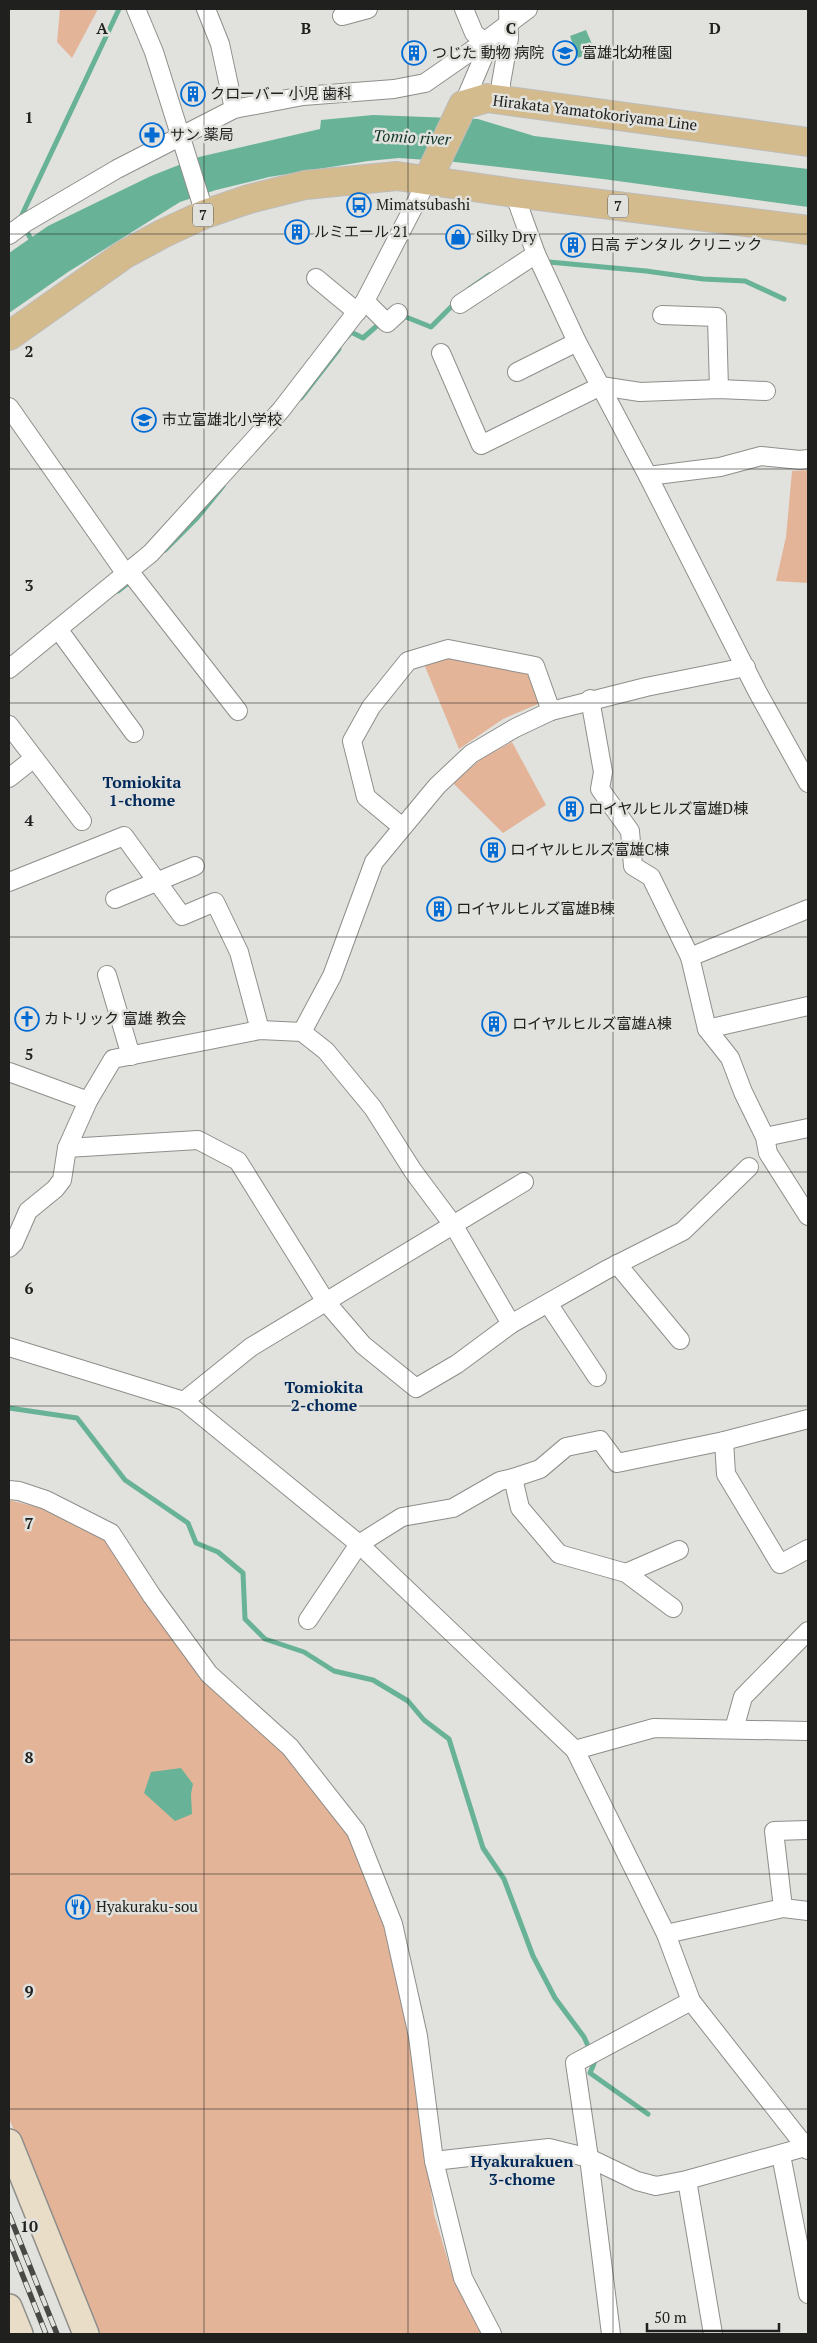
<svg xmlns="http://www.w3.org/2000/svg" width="817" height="2343" font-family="'PT Serif','Noto Sans JP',serif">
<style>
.green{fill:#e4b499}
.water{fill:#68b397}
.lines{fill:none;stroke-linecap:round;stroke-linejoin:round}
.stream{stroke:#68b397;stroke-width:5}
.street-casing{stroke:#8e8e8b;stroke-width:20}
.secondary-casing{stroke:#8e8e8b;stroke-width:28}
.primary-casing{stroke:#bcbcbc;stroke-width:30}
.street{stroke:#fff;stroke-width:18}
.secondary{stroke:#e9ddc7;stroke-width:25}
.primary{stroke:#d4bb8e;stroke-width:28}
.rail-casing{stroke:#484846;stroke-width:5.5}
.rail{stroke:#e1e1dd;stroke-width:4;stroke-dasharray:11;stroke-linecap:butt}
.grid{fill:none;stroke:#20201f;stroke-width:1;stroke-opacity:0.55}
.labels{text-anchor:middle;stroke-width:5;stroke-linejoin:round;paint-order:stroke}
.shield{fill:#e1e1dd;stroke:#5a5a58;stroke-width:1}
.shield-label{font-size:14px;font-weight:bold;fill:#20201f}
.poi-label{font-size:15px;fill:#20201f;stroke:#e1e1dd;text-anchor:start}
.street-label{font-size:15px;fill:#20201f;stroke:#e1e1dd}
.water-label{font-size:16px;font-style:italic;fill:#103327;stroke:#e1e1dd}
.neighbourhood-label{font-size:16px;font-weight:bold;fill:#00295a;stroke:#e1e1dd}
.grid-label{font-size:16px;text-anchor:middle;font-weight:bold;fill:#20201f;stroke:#e1e1dd;stroke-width:5;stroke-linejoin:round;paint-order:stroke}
</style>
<rect width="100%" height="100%" fill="#e1e1dd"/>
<g class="green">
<path d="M60,9H98L72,58L57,42Z"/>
<path d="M808,470V583L776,581L786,537L792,471Z"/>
<path d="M448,656L528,673L538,704L503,719L459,749L424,664Z"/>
<path d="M512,742L546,805L503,833L453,783L481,759Z"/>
<path d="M9,1500L41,1508L90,1526L104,1539L157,1618L221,1692L314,1784L345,1823L360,1857L396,1957L409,2024L434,2214L454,2281L481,2334H96L9,2118Z"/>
</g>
<g class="water">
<path d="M586,30L595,51L578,58L570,36Z"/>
<path d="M373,115L478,119L534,136L808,169V207L603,179L455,162L399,158L368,161L269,177L216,190L180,202L68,272L9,313V253L48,226L151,176L199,157L320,129L321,120Z"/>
<path d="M181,1768L193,1784L191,1794L192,1814L175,1821L144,1793L151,1772Z"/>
</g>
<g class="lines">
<g class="stream">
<path d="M33,243L20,219L119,9"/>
<path d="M549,262L646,271L703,279L745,281L784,299"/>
<path d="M469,289L489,275"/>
<path d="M406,317L431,327L456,302"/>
<path d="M348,336L351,332L363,338L379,324"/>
<path d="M301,398L339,349"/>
<path d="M165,550L197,518L223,486"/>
<path d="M118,591L132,580"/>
<path d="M9,1408L77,1418L125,1480L188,1523L196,1543L218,1552L243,1573L245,1619L265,1639L304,1652L334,1671L373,1680L408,1701L424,1720L449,1739L483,1848L504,1879L533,1956L555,1998L584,2037L595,2061L590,2073L648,2114"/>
</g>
<g class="street-casing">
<g id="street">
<path d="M136,9L154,52L205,214"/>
<path d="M206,9L220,44L234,109"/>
<path d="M342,16L368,9"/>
<path d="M501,99V83L509,38L508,9"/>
<path d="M463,105L483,58L484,42L528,9"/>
<path d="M514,193L536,254L577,342L648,476L757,691L808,783"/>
<path d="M9,235L25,223L117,169L234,109L303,96L394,89L425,83L484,42L474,33L464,9"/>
<path d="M316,278L357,312"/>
<path d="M365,301L387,323L398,313"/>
<path d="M460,304L536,254"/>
<path d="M662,315L717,317L719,389"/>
<path d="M441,353L481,445L601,386L640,392L719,389L766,391"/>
<path d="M517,372L577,342"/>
<path d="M9,407L126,574"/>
<path d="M648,476L720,467L761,456L800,460L808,459"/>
<path d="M129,571L238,711"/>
<path d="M58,629L134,733"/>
<path d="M9,669L151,553L281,410L365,301L428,179"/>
<path d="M590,699L603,772L600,789L630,831L633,866L651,877L690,957L707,1029L730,1058L743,1092L765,1137L768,1153L808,1216"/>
<path d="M9,725L82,821"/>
<path d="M9,778L33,759"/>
<path d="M402,827L366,797L352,741L371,707L408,661L448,649L535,666L551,711"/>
<path d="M9,882L124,836L182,916L215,902L239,952L260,1030"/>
<path d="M115,899L195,866"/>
<path d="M690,957L808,909"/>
<path d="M107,975L131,1056"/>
<path d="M707,1029L808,1006"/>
<path d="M302,1032L332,976L374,862L437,786L471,754L515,728L551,711L646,687L746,667"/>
<path d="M9,1072L88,1101"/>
<path d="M765,1137L808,1128"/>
<path d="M67,1148L198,1140L238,1161L326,1302L363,1345L416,1388L457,1364L511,1324L606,1270L683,1231L749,1167"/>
<path d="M9,1248L14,1243L28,1211L55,1189L62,1180L67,1148L88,1101L113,1059L260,1030L302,1032L326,1051L373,1108L413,1171L454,1226L511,1324"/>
<path d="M617,1264L680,1340"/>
<path d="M549,1305L597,1377"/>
<path d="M9,1347L184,1401L359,1544L575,1750L666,1934L691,2001L808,2150"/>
<path d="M184,1401L251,1347L524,1182"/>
<path d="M724,1441L726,1474L780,1564L808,1549"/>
<path d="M513,1478L520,1508L559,1554L626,1573L673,1608"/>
<path d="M9,1490L19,1491L46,1500L111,1533L152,1596L209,1674L290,1747L356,1831L393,1924L418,2036L434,2161L463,2278L492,2334"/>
<path d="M626,1573L679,1550"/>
<path d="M308,1620L359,1544L402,1517L453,1508L500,1481L513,1478L540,1469L566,1447L600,1440L617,1463L724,1441L808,1419"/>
<path d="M734,1729L743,1697L808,1631"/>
<path d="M575,1750L654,1728L808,1731"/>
<path d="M783,1908L774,1831L808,1830"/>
<path d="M666,1934L783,1908L808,1911"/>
<path d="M781,2155L808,2294"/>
<path d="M434,2161L549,2148L589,2158L637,2181L656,2186L687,2180L805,2147L808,2142"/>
<path d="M687,2180L713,2334"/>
<path d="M611,2334L589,2158L575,2063L691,2001"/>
</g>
</g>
<g class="secondary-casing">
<g id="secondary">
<path d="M9,2142L86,2334"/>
<path d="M9,2307L20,2334"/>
</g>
</g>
<g class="primary-casing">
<g id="primary">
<path d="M428,179L463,105L487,98L808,142"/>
<path d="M9,336L125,254L164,233L205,214L249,199L305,185L397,176L514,193L808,230"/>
</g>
</g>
<use href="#street" class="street"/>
<use href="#secondary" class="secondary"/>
<use href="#primary" class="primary"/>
<g class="rail-casing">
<g id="rail">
<path d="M9,2214L57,2334"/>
<path d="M9,2241L46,2334"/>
</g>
</g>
<use href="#rail" class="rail"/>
</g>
<path class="grid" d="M204,9V2334M408,9V2334M613,9V2334M9,234H808M9,469H808M9,703H808M9,937H808M9,1172H808M9,1406H808M9,1640H808M9,1874H808M9,2109H808"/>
<defs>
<g id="building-ring" transform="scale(1.25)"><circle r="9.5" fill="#e1e1dd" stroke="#026cd4" stroke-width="1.5"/><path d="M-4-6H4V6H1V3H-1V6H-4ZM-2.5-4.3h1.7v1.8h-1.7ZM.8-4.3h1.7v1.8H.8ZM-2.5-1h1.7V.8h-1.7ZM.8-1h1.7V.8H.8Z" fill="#026cd4"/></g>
<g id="school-ring" transform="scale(1.25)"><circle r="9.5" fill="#e1e1dd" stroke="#026cd4" stroke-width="1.5"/><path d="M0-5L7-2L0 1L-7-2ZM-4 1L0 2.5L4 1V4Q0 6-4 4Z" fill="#026cd4"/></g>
<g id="pharmacy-ring" transform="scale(1.25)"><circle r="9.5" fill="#e1e1dd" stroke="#026cd4" stroke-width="1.5"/><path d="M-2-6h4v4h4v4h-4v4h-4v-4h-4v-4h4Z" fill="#026cd4"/></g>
<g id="bus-ring" transform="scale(1.25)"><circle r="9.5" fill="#e1e1dd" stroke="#026cd4" stroke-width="1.5"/><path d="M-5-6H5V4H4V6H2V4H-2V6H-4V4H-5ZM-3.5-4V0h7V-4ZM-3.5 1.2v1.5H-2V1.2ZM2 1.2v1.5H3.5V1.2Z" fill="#026cd4"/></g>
<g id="shop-ring" transform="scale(1.25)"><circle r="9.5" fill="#e1e1dd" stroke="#026cd4" stroke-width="1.5"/><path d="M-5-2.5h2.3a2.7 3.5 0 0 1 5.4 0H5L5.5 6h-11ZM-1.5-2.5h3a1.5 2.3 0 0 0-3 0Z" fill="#026cd4"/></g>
<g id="church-ring" transform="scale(1.25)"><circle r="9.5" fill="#e1e1dd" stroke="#026cd4" stroke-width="1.5"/><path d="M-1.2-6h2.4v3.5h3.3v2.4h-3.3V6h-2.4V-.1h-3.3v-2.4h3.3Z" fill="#026cd4"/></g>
<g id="restaurant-ring" transform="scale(1.25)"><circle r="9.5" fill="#e1e1dd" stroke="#026cd4" stroke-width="1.5"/><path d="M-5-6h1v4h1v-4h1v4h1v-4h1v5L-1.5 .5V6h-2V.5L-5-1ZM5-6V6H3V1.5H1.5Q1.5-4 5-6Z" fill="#026cd4"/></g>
</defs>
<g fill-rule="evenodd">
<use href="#building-ring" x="414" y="53"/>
<use href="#school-ring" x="565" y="53"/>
<use href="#building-ring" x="193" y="94"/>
<use href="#pharmacy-ring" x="152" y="135"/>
<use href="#bus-ring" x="359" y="205"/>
<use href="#building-ring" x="297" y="232"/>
<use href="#shop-ring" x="458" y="237"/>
<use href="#building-ring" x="573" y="245"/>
<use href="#school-ring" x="144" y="420"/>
<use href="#building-ring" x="571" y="809"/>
<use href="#building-ring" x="493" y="850"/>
<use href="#building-ring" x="439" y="909"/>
<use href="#church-ring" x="27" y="1019"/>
<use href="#building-ring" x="494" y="1024"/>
<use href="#restaurant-ring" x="78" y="1907"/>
</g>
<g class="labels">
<g class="shield">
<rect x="608" y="194.5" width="20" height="23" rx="4"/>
<rect x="193" y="203.5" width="20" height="23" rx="4"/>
</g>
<g class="shield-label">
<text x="618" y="211">7</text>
<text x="203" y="220">7</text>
</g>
<g class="poi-label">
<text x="432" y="58">つじた 動物 病院</text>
<text x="582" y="58">富雄北幼稚園</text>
<text x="210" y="99">クローバー 小児 歯科</text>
<text x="170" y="140">サン 薬局</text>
<text x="376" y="210">Mimatsubashi</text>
<text x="314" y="237">ルミエール 21</text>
<text x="476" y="242">Silky Dry</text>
<text x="590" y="250">日高 デンタル クリニック</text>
<text x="162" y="425">市立富雄北小学校</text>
<text x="588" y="814">ロイヤルヒルズ富雄D棟</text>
<text x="510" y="855">ロイヤルヒルズ富雄C棟</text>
<text x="456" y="914">ロイヤルヒルズ富雄B棟</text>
<text x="44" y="1024">カトリック 富雄 教会</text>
<text x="512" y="1029">ロイヤルヒルズ富雄A棟</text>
<text x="96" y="1912">Hyakuraku-sou</text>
</g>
<g class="street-label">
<text transform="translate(595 113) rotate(7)" y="5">Hirakata Yamatokoriyama Line</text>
</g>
<g class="water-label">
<text transform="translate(412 137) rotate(3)" y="6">Tomio river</text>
</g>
<g class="neighbourhood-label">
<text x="142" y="788">Tomiokita<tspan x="142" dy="18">1-chome</tspan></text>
<text x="324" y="1393">Tomiokita<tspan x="324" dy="18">2-chome</tspan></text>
<text x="522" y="2167">Hyakurakuen<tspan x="522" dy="18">3-chome</tspan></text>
</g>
</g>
<g class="grid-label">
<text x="102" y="34">A</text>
<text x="306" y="34">B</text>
<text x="511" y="34">C</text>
<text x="715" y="34">D</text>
<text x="29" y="123">1</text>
<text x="29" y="357">2</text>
<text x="29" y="591">3</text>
<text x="29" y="826">4</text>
<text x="29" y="1060">5</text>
<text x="29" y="1294">6</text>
<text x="29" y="1529">7</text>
<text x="29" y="1763">8</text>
<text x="29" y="1997">9</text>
<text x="29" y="2232">10</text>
</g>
<rect width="817" height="2343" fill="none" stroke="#20201f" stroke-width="20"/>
<path d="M647 2323v8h132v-8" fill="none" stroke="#20201f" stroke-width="2.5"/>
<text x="654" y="2323" font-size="15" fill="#20201f" stroke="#e1e1dd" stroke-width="4" paint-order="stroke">50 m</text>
</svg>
